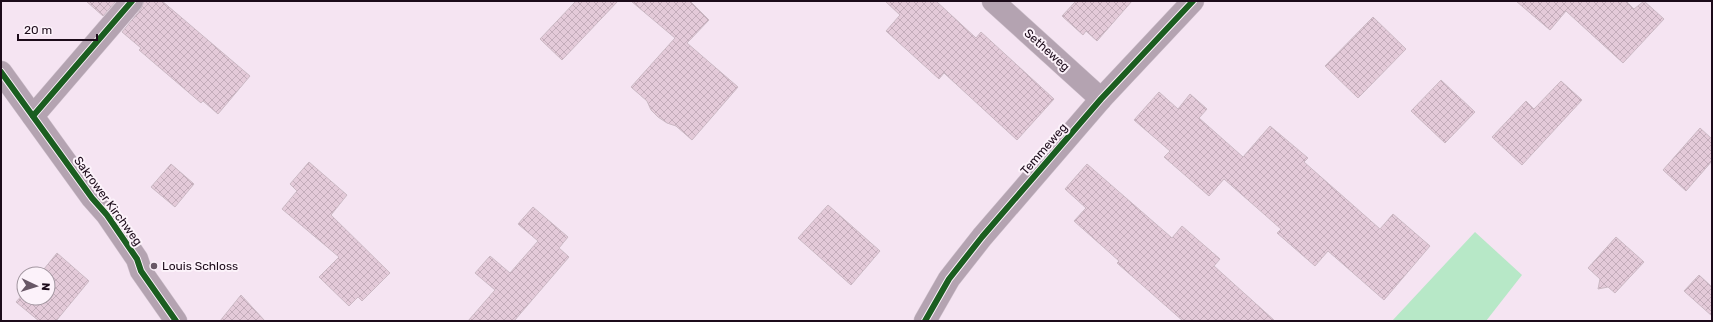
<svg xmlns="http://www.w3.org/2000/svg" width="1713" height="322" font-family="Rubik,sans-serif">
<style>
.green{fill:#b7e8c7}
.building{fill:url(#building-cross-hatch);stroke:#cbb9c4}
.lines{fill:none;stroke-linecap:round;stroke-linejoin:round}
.street-casing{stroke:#d1c3cf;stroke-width:23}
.street{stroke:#b4a3b1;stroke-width:22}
.cycleway-casing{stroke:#fcf2fa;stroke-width:8}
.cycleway{stroke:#1b5e20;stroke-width:6}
.poi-dot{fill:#685766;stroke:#fcf2fa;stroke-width:1.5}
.labels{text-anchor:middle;stroke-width:4;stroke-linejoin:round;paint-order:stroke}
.street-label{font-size:12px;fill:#1c0b1a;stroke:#fcf2fa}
.poi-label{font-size:12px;fill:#1c0b1a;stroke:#fcf2fa;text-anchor:start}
</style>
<defs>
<pattern id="building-cross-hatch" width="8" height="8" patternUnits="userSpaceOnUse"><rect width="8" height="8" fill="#e4cad9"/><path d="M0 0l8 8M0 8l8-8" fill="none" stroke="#c3acba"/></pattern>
</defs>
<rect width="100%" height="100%" fill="#f5e4f2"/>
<path class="green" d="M1475,232L1522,275L1486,321H1392Z"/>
<g class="building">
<path d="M86,1H116L103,16Z"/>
<path d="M144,1H162L250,76L218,114L203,101L201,103L139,50L141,48L122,32L141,9Z"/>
<path d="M576,1H618L562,60L540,39Z"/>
<path d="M631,1H690L709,20L687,43L738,87L692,140L676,126L667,123L658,117L651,110L647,101L631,87L675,38Z"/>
<path d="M885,1H936L976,38L981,32L1054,99L1017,140L944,73L939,79L886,31L900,15Z"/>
<path d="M1076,1H1132L1097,41L1086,31L1083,35L1062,16Z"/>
<path d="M1516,1H1626L1634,9L1644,1L1664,19L1623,63L1566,11L1550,30Z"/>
<path d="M1373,17L1406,49L1358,98L1325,66Z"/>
<path d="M1441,80L1475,112L1445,143L1411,111Z"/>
<path d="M1561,81L1582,100L1522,165L1492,137L1526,101L1534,109Z"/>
<path d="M1159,92L1178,109L1190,94L1207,109L1199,118L1243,157L1270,126L1308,158L1304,162L1380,229L1393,214L1430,246L1384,300L1328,251L1315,266L1277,233L1281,229L1224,179L1209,196L1164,157L1170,151L1134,120Z"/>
<path d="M1700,128L1712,139V161L1686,191L1663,170Z"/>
<path d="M309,162L347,195L331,215L390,273L362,301L358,297L349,306L319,277L339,257L282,209L297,191L290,184Z"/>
<path d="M171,164L194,184L175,207L151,187Z"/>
<path d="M1087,164L1172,238L1182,226L1220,259L1214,266L1275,321H1183L1117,263L1119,261L1074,221L1086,208L1065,189Z"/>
<path d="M828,205L880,251L851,285L798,238Z"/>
<path d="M533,207L568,237L559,248L569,257L514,321H468L495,290L475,273L490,256L510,273L538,241L518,224Z"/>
<path d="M1616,237L1644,262L1615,293L1608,287L1598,289L1600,279L1588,268Z"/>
<path d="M57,253L89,281L56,321H39L16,302L24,293V298H48V274H40Z"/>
<path d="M1699,275L1712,287V316L1684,291Z"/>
<path d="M241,295L265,321H220Z"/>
</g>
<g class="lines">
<g class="street-casing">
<g id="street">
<path d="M993,1L1101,99"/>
<path d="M1,72L92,198L107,215L137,259L141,271L176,321"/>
<path d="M33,116L132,1"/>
<path d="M925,321L949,279L982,237L1101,99L1193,1"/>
</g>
</g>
<use href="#street" class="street"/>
<g class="cycleway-casing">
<g id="cycleway">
<path d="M1,72L92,198L107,215L137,259L141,271L176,321"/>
<path d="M33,116L132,1"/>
<path d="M925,321L949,279L982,237L1101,99L1193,1"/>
</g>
</g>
<use href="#cycleway" class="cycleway"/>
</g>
<circle class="poi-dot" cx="154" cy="266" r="4"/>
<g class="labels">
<g class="street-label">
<text transform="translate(1047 50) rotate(42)" y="4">Setheweg</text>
<text transform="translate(1044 149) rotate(-49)" y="4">Temmeweg</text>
<text transform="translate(108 201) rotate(54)" y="4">Sakrower Kirchweg</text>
</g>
<g class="poi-label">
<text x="162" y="270">Louis Schloss</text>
</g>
</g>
<rect width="1713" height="322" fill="none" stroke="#1c0b1a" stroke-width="4"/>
<g transform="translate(36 286) rotate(94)"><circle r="19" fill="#fcf2fa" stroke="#a296a0"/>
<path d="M0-3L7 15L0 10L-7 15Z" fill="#685766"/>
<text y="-6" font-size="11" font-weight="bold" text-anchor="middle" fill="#1c0b1a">N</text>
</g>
<path d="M18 34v6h79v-6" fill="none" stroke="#1c0b1a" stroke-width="2"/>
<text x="24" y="34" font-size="12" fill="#1c0b1a" stroke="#fcf2fa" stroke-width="3" paint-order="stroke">20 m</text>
</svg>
